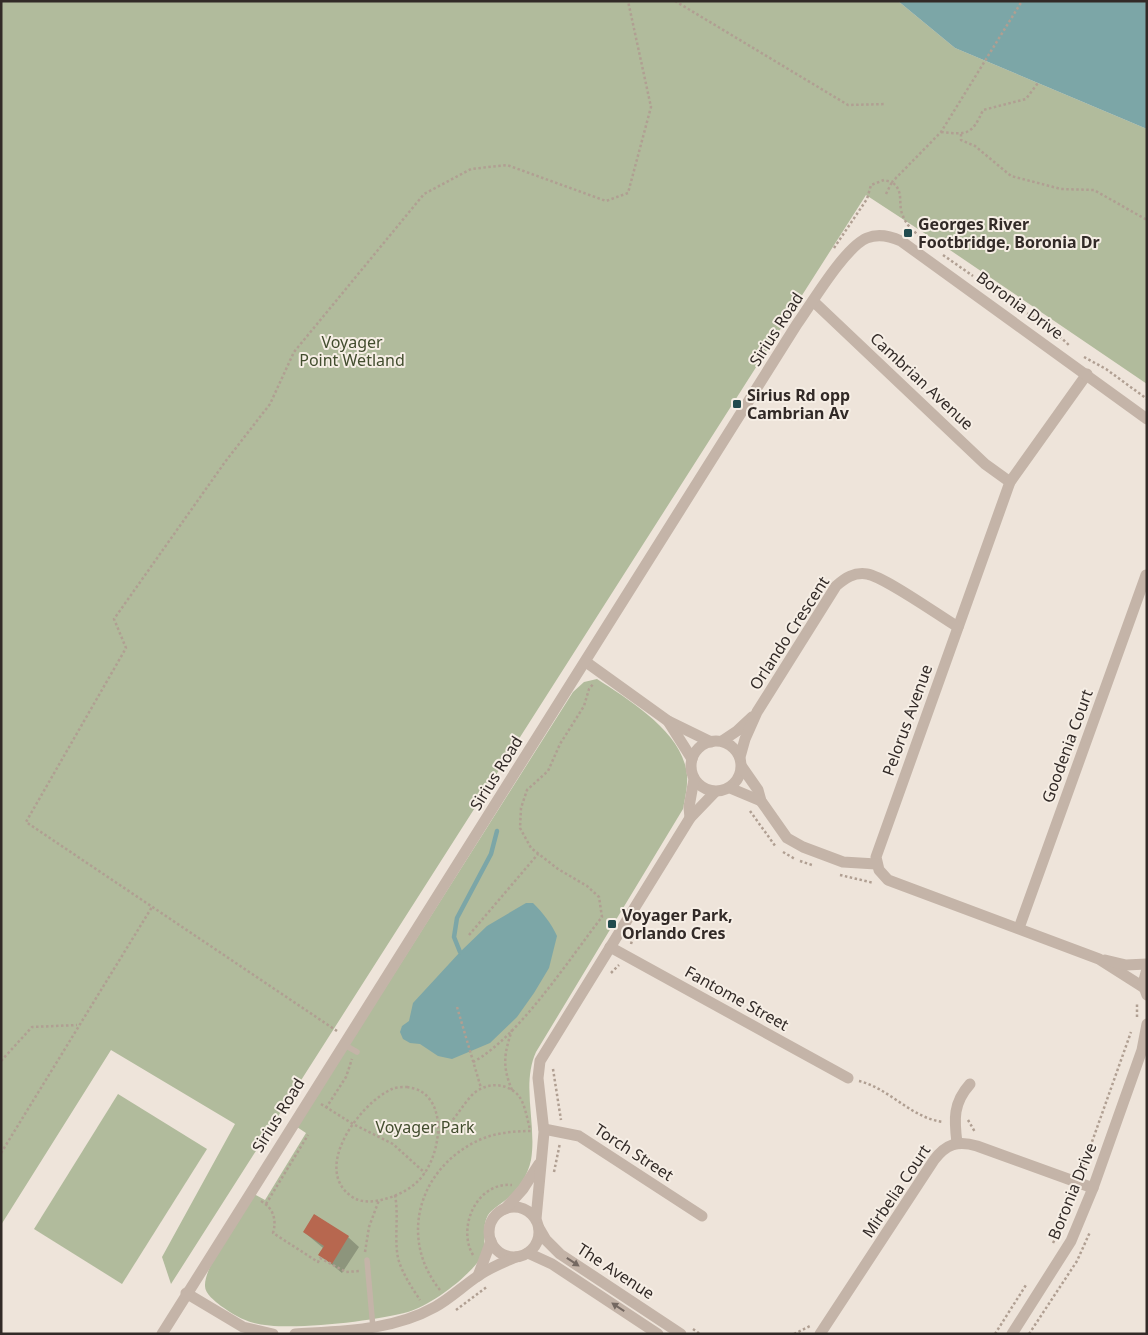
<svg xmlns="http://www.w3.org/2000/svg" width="1148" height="1335" font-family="'Noto Sans',sans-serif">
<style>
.green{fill:#b1bb9c}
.water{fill:#7ca6a7}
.shadow{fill:#0003}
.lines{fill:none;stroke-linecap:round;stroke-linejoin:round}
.stream{stroke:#7ca6a7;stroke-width:4.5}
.building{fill:#b7674f}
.path{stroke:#b09f92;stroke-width:2.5;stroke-dasharray:2.5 2.5;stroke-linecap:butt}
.lane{stroke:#c4b4a8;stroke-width:5.5}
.street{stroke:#c4b4a8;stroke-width:11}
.oneway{fill:#746861}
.poi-dot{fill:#224b4e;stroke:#f6eee5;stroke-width:2}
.labels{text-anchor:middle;stroke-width:4;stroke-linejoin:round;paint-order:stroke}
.poi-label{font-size:16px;font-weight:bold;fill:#322a27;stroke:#f6eee5;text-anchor:start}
.street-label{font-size:16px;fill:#322a27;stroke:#f6eee5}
.park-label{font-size:16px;fill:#424d2e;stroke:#f6eee5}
</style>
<rect width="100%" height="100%" fill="#eee4da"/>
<g class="green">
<path d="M1,1H898L955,48L1147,129V384L947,248L866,195L171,1284L162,1257L235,1124L111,1050L1,1225Z"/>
<path d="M597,679C629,700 683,732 687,775C688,786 685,798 683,809L536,1052C521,1085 537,1125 531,1160C528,1175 519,1188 508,1198C501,1204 493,1208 488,1215C480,1229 489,1246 480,1259C466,1279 431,1305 408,1312C375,1321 286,1332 254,1323C242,1320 231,1313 221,1306C215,1301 205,1294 205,1286C204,1265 242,1214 254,1194L265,1200L306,1133L297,1127L573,692L584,682Z"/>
<path d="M118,1094L207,1149L122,1284L34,1229Z"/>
</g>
<g class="water">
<path d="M898,1H1147V129L955,48Z"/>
<path d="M526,903H533C543,913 551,923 557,936L549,968L534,993L517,1017L490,1043L452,1059L438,1056L420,1044L410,1043L403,1039L400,1032L402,1026L409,1021L413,1003L460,952L487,926Z"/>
</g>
<path class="shadow" d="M315,1215L348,1237L359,1247L342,1273L319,1254L323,1248L304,1232Z"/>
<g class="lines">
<path class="stream" d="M460,952L454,937L457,918L491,854L497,831"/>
</g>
<path class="building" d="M314,1214L349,1236L332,1264L318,1255L324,1246L303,1232Z"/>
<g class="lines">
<g class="path">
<path d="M675,1L848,105L886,104"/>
<path d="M941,132C967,135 972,135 983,110L1026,99L1038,83"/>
<path d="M961,134V140L975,146L1011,176L1061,189L1094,190L1147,220"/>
<path d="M886,194L892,182C905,192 897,203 903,216C906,225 914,231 921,238"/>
<path d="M834,248L867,199L871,185L884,180L892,182L941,132L1022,1"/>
<path d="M943,255L973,276"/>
<path d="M1014,306L1046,324L1070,346"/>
<path d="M1084,357L1106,369L1147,399"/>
<path d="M750,811L776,847"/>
<path d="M783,852L795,859"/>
<path d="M800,861L812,865"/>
<path d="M840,875L874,883"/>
<path d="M469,935L538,854"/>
<path d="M631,944L634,934"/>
<path d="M611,973L619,965"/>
<path d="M457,1007L481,1088"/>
<path d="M1137,1017V1003"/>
<path d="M337,1031L26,822L126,648L114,619L225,462L270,404L294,352L424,194L471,169L507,165L606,201L628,193L651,107L628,1"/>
<path d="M1,1061L32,1027L77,1025"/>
<path d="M473,1062C519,1037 569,959 602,917L599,897L587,886L558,869L531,848L520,828L521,808L527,790L548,771L560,744L584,706L589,689L594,683"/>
<path d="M553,1069L561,1120"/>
<path d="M859,1081C889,1088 911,1118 943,1122"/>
<path d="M407,1087C412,1088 418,1089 422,1092C449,1110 438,1162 418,1181C408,1191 394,1197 381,1200C371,1202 360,1203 351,1196C312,1168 360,1103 392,1089C396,1087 402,1087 407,1087Z"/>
<path d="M512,1090C502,1066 504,1054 512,1030"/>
<path d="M321,1104L353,1124L393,1144L425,1173"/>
<path d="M326,1108L346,1077L352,1059"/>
<path d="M968,1120L975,1132"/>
<path d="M438,1133C454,1123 460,1108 472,1095C485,1082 506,1082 518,1095C525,1103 527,1119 530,1129"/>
<path d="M1,1153L152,907"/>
<path d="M1082,1170L1131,1032"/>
<path d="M554,1172L560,1143"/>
<path d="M395,1195C399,1216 394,1238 398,1258C402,1273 412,1288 420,1300"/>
<path d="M261,1201C273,1208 277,1219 273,1233L318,1262L320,1258L346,1272L359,1271"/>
<path d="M266,1204L308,1135"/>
<path d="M1053,1243L1067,1216"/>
<path d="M365,1252L369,1227L379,1200"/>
<path d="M473,1255C457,1228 476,1182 512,1185"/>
<path d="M440,1290C399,1239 418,1171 475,1142C492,1133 513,1131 532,1131"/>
<path d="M456,1310L488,1286"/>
<path d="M693,1329L700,1334"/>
<path d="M794,1334L810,1326"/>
<path d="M995,1334L1026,1285"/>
<path d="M1029,1334L1077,1261L1090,1232"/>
</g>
<g class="lane">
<path d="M343,1044L357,1052"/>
<path d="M367,1260L373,1328"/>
</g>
<g class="street">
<path d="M813,301L985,464L1010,482"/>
<path d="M1087,374L1010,482L876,857L879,870L888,880L1099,959L1143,987"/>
<path d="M586,662L668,721L711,742"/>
<path d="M668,721L692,759"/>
<circle cx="716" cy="766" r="25"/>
<path d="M722,741L737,731L752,717"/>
<path d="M740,757L745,739L757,712L836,586C845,578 854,572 867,574C885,577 938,615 958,627"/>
<path d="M742,767L758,790L761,801L787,838L803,847L843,862L876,864"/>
<path d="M730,788L761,801"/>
<path d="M690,818L689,807L694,779"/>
<path d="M1019,928L1146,575"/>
<path d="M610,947L848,1078"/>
<path d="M1105,960L1126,965L1147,964"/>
<path d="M1147,969L1143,984L1147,995"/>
<path d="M544,1129L579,1136L702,1216"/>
<path d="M957,1143C954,1119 953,1103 970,1084"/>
<circle cx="514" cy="1232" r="25"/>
<path d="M505,1209L523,1189L539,1164"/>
<path d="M536,1219L544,1132L538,1078L540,1061L690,818L715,792"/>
<path d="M539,1228L546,1240L560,1254L681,1334"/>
<path d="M528,1253L552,1264L658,1334"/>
<path d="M478,1276L491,1241"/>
<path d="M186,1293L243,1327L273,1334"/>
<path d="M162,1334L797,324C812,303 845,247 867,238C879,233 890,236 901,241L1147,419"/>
<path d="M295,1334C342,1331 392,1331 435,1307C451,1298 463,1286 478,1276C489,1268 504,1262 516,1257"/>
<path d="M820,1334L934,1160C946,1144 958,1140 977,1146L1093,1188"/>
<path d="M1012,1334L1071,1241L1093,1188L1142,1050L1147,1024"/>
</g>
</g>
<defs><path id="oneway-solid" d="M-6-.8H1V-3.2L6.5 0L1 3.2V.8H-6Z" transform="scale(1.25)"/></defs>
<g class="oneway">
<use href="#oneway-solid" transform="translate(573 1262) rotate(34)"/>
<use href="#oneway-solid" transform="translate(618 1307) rotate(-147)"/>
</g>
<g class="poi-dot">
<rect x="903" y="228" width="10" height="10" rx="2.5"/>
<rect x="732" y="399" width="10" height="10" rx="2.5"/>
<rect x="607" y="919" width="10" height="10" rx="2.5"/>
</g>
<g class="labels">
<g class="poi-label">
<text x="918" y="230">Georges River<tspan x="918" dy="18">Footbridge, Boronia Dr</tspan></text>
<text x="747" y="401">Sirius Rd opp<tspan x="747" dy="18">Cambrian Av</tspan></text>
<text x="622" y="921">Voyager Park,<tspan x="622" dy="18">Orlando Cres</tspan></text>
</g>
<g class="street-label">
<text transform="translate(1020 305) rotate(36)" y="6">Boronia Drive</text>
<text transform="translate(776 329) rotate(-57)" y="6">Sirius Road</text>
<text transform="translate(922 381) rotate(43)" y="6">Cambrian Avenue</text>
<text transform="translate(789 633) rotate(-57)" y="6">Orlando Crescent</text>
<text transform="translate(907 720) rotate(-70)" y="6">Pelorus Avenue</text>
<text transform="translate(1067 746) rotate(-70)" y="6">Goodenia Court</text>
<text transform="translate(496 773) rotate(-58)" y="6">Sirius Road</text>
<text transform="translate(737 998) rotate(29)" y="6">Fantome Street</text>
<text transform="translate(278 1115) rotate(-58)" y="6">Sirius Road</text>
<text transform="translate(634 1152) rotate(33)" y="6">Torch Street</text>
<text transform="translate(896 1191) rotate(-56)" y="6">Mirbelia Court</text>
<text transform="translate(1072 1191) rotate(-68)" y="6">Boronia Drive</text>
<text transform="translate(616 1271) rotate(33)" y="6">The Avenue</text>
</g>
<g class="park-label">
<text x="352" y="348">Voyager<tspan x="352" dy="18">Point Wetland</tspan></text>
<text x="425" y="1133">Voyager Park</text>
</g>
</g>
<rect width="1148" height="1335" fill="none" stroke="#322a27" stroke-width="5"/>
</svg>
